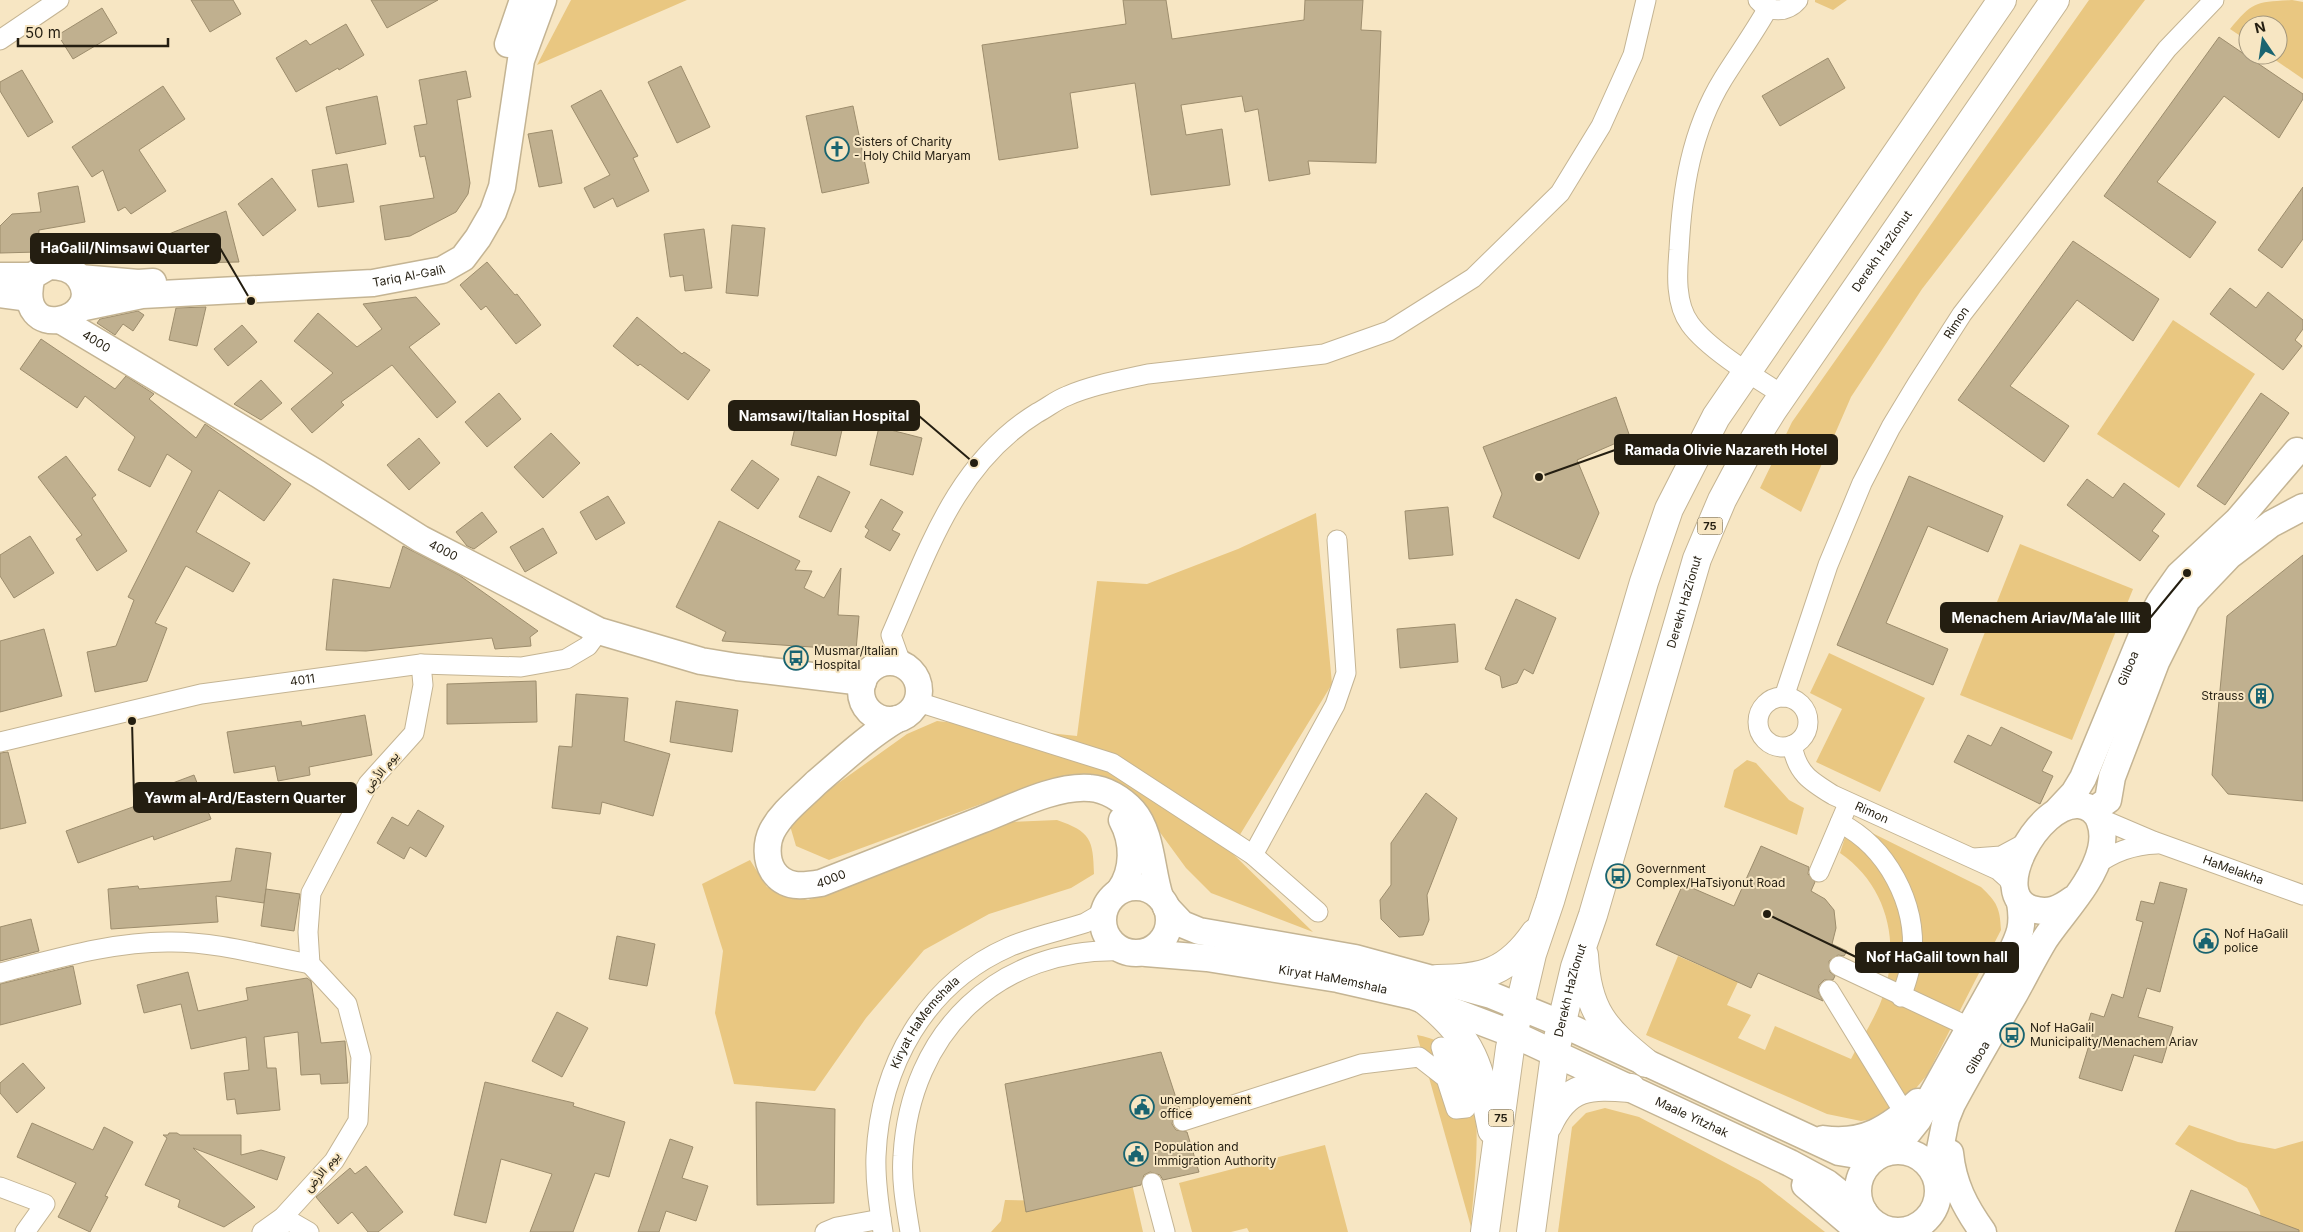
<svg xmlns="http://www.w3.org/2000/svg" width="2303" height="1232" font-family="Inter,Vazirmatn,sans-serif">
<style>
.green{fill:#e9c781}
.building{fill:#c0b08f;stroke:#9d8d6d}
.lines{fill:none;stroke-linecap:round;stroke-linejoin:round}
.street-casing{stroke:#c4b493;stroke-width:21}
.secondary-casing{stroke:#c4b493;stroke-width:29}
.highway-casing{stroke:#c4b493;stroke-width:30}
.street{stroke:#fff;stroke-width:19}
.secondary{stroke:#fff;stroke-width:26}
.highway{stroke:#fff;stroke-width:28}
.labels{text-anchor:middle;stroke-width:4;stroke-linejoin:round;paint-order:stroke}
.shield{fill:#f7e6c3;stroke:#635a46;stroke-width:1}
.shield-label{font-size:11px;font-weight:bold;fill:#241e11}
.poi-label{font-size:12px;fill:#241e11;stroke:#f7e6c3;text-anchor:start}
.street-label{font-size:12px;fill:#241e11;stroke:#f7e6c3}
.leader{fill:none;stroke:#241e11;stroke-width:2}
.callout-dot{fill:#241e11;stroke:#f7e6c3;stroke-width:2}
.callout{fill:#241e11;stroke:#241e11;stroke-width:2}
.callout-label{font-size:14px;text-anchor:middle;font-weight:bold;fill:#fff}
</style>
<rect width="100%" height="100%" fill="#f7e6c3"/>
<g class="green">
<path d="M571,0H687L537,65Z"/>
<path d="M1815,0H1847L1833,10L1815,2Z"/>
<path d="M2089,0H2145L1922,289L1851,397L1801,512L1760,488L1792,422Z"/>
<path d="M2292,0L2303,2V79L2268,55H2278V25H2248V41L2230,29C2253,1 2256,2 2292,0Z"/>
<path d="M2173,320L2255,374L2179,488L2097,434Z"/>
<path d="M1316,513L1332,684L1230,851L1313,932L1211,893L1186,868L1129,790L1090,777L1033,785L829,860L796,846L788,819L907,734L937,721L1077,736L1097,581L1147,584L1238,549Z"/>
<path d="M2020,544L2133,589L2072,740L1960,695Z"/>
<path d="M1829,653L1925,698L1880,792L1816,762L1842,709L1810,693Z"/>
<path d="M1747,760L1756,763L1789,800L1804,808L1797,835L1724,807L1734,770Z"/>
<path d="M1057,820C1091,832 1093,839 1094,874L1071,888L989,914L924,950L866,1018L815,1091L734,1084L715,1013L723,951L702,884L750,860L767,887L808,900L1009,822Z"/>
<path d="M1850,822L1981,887C1997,902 2000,908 2001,930L1927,1075L1912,1093L1885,1117L1861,1121L1827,1114L1646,1035L1678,956L1738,982L1727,1005L1751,1015L1738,1038L1765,1050L1775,1026L1851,1059C1860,1041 1872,1023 1880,1004C1902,950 1890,887 1840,853Z"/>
<path d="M1417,1035C1433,1038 1450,1044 1460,1058C1487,1095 1474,1182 1471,1227Z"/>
<path d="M1605,1108L1639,1117L1760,1181L1825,1232H1558L1572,1127L1586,1113Z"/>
<path d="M2189,1125L2238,1142L2275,1149L2303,1141V1232H2262L2260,1212L2247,1188L2175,1144Z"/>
<path d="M1325,1145L1348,1232H1249L1247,1228L1231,1232H1192L1179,1183Z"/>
<path d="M1132,1184L1143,1232H991L1001,1221L1005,1200L1059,1201Z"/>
</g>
<g class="building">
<path d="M191,0H233L241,14L210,32Z"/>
<path d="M371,0H438L387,28Z"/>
<path d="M1123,0H1166L1172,39L1304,20L1305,0H1363L1361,30L1381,31L1376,163L1308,161L1310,174L1269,181L1258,109L1245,112L1242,96L1181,105L1186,135L1222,129L1230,185L1151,195L1135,83L1070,93L1078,148L999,160L982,45L1126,24Z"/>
<path d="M102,8L117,33L73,59L58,35Z"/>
<path d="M346,24L364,55L339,70L338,68L296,92L276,58L306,40L310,45Z"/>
<path d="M2219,37L2303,94V99L2279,138L2224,96L2157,182L2216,222L2190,258L2104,196Z"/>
<path d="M1828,58L1845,88L1780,126L1762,96Z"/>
<path d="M681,66L710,127L677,143L648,82Z"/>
<path d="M22,70L53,122L28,137L0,91V82Z"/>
<path d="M466,71L471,97L457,100L470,183L468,194L456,212L410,236L385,240L380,206L434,198L425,156L420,157L414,126L427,124L419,80Z"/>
<path d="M163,86L185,119L139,150L166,191L131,214L125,207L118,211L103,170L92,177L72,147Z"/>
<path d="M601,90L638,156L633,158L649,191L617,207L613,198L594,208L584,188L610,175L571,106Z"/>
<path d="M377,96L386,144L336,154L326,107Z"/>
<path d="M853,106L869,183L822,193L806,116Z"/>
<path d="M552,130L562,183L539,187L528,134Z"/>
<path d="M347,164L354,202L318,207L312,170Z"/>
<path d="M272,178L296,210L263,236L238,204Z"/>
<path d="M78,186L85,222L39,230L38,252L0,253V226L12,214L41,212L38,193Z"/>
<path d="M2303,187V239L2282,268L2258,250Z"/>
<path d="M226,211L239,262L186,263L189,250L180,263H166L159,238Z"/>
<path d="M732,225L765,228L758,296L726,293Z"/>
<path d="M704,229L712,288L685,291L683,275L670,277L664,234Z"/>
<path d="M2073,241L2159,299L2133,341L2077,300L2010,386L2069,426L2044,462L1958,400Z"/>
<path d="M487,262L515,295L517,294L541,325L516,344L486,306L481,310L460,285Z"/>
<path d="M2230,288L2256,308L2268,292L2303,320V329L2295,340L2302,346L2283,370L2210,314Z"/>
<path d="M416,297L440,324L409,347L456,402L437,418L392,365L341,402L344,405L312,433L291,409L333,373L294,341L318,313L357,347L382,329L363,304Z"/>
<path d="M206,307L197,346L169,340L176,308Z"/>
<path d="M138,311L144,315L133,331L123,324L115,335L97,323L100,319Z"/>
<path d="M637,317L682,354L684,352L710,370L688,400L640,364L638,366L613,346Z"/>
<path d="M242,325L257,342L228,366L214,349Z"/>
<path d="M41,339L115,389L126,376L154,394L149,399L196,438L205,424L291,484L264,521L219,490L196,532L250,563L233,592L186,566L155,623L167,628L147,681L95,692L87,652L116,646L134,600L128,597L192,471L167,454L150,487L118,470L135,437L85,396L77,408L20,369Z"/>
<path d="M261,380L282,403L261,420L234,404Z"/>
<path d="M499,393L521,419L487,447L465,422Z"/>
<path d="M2261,393L2289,413L2225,505L2197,486Z"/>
<path d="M1616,397L1630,437L1577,460L1599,513L1579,559L1493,517L1502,494L1483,447Z"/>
<path d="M800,406L845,417L836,456L791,445Z"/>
<path d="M879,427L922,438L913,475L870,465Z"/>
<path d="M551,433L580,463L543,498L514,467Z"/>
<path d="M419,438L440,463L409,490L387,465Z"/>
<path d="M66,456L96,495L92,498L127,551L97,571L76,539L82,535L38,477Z"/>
<path d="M752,460L779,479L758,509L731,490Z"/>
<path d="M818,476L850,492L831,532L799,517Z"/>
<path d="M1909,476L2003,516L1988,552L1928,526L1886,623L1948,649L1933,685L1837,645Z"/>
<path d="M2087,479L2113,498L2124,483L2165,514L2152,531L2159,536L2140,561L2067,505Z"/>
<path d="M608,496L625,523L596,540L580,512Z"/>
<path d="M881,499L903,512L892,530L900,534L890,551L865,537L869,530L865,527Z"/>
<path d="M1448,507L1453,555L1409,559L1405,511Z"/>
<path d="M482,512L497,532L474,549L467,546L456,532Z"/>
<path d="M719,521L800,561L795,570L812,571L804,588L824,598L841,568L838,615L859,616L856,650L722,641L726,632L676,607Z"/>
<path d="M543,528L557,553L525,572L510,547Z"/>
<path d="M30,536L54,573L14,598L0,576V555Z"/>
<path d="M403,546L459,575L538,631L530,637L531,646L495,649L492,638L366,651L326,650L333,579L390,588Z"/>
<path d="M2303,555V801L2228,794L2212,775L2227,616Z"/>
<path d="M1516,599L1556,618L1533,674L1524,669L1517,683L1502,688L1500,676L1485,669Z"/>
<path d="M1455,624L1458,662L1400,668L1397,629Z"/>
<path d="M44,629L62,696L0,712V641Z"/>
<path d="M536,681L537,722L447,724V684Z"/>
<path d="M576,694L628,698L624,741L670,754L653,816L602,802L600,814L552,808L559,746L572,747Z"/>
<path d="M676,701L738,710L732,752L670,742Z"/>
<path d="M365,715L372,755L309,767L310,775L278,781L275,766L234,773L227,732L301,721L302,726Z"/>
<path d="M2001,727L2052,752L2042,771L2053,776L2040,804L1954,762L1968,735L1991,746Z"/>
<path d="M8,752L26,823L0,829V753Z"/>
<path d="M194,775L211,819L154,840L153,836L78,863L66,831L141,804L138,796Z"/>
<path d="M1426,793L1457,818L1427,895L1429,920L1423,935L1399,937L1381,919L1380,900L1391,885V843Z"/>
<path d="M418,810L444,826L426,857L410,847L404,859L377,843L392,817L408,826Z"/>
<path d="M1761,846L1809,867L1808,874L1815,882L1811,891L1825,899L1834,910L1836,928L1832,944L1847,951L1844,956L1838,955L1829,961L1830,972L1835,976L1833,980H1824L1819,985L1818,991L1823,1001L1758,973L1751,988L1656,945L1683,884L1734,906Z"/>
<path d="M236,848L271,853L264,903L216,896L218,922L111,929L108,889L138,886L139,889L231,881Z"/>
<path d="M2160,882L2187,889L2160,992L2147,988L2138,1017L2173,1027L2162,1063L2134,1055L2122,1091L2079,1078L2093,1032L2086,1030L2091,1013L2104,1017L2112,994L2123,998L2143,922L2136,920L2141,901L2154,904Z"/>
<path d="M266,889L300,894L294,931L261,926Z"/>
<path d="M31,919L39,951L0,961V927Z"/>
<path d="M617,936L655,944L647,986L609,979Z"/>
<path d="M73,966L81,1004L0,1025V984Z"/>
<path d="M188,972L198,1011L248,1000L246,988L307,978L311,981L321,1043L345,1041L348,1083L321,1084L320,1074L301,1075L298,1032L264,1037L267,1068H276L280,1110L237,1114L235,1099L227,1100L224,1073L249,1070L246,1037L191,1049L181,1004L144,1013L137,985Z"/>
<path d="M557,1012L588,1028L562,1077L532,1061Z"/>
<path d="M1161,1052L1180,1110L1174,1114L1172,1124L1176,1130L1187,1132L1199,1172L1163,1180L1160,1175L1150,1172L1144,1175L1141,1185L1026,1212L1005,1084Z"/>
<path d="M23,1063L45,1088L17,1113L0,1093V1083Z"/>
<path d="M485,1082L574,1103L573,1106L625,1122L609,1177L595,1173L573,1232H530L552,1174L501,1159L486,1223L454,1215Z"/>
<path d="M756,1102L835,1109L834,1203L757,1205Z"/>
<path d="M32,1123L93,1150L104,1127L133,1142L105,1196L108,1197L90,1232L58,1217L76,1183L17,1157Z"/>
<path d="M169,1133H177L180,1135H241V1155L261,1150L285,1157L277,1180L193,1148L255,1207L224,1227L178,1207L180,1200L145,1185L167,1138L163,1135H168Z"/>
<path d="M670,1139L693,1147L682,1178L708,1186L696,1221L666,1211L659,1232H638Z"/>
<path d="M366,1166L403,1212L378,1232H368L352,1212L338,1224L316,1197L350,1168L355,1174Z"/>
<path d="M2191,1190L2299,1230V1232H2175Z"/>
</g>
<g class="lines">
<g class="street-casing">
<g id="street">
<path d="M1758,0C1769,13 1787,13 1798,0"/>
<path d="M1768,8C1754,33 1738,55 1723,79C1691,131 1682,190 1679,250C1677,273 1675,304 1690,324C1708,349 1756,378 1783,395"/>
<path d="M0,40L59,0"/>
<path d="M901,663L891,635C928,551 955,464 1037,413C1047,408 1056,400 1067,396C1092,385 1121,380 1148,374L1324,354L1389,331L1473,278L1560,193L1601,126L1633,55L1646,0"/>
<path id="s1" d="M1784,697L1828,565L1862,483L1891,427L1917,384L1962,314L2167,49L2214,0"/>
<circle cx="1783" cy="722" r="25"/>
<path d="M918,702L1112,763L1253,855L1318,912"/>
<path id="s2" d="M0,742L201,694L421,664L521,667L566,659L588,646L599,631"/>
<path id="s3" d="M1792,745C1797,773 1810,781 1833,795L1998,870L2008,879L2016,892"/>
<path id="s4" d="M2099,818L2153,841L2303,895"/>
<path d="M1840,823C1887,847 1917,903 1912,956C1911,970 1906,983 1901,997"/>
<path d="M1253,855L1335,705L1346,673L1337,540"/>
<path d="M1974,858L2001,856L2029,841"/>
<path d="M2094,866C2114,852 2132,845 2157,844"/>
<path d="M1819,872L1845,811"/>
<path d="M1839,966L1969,1027"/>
<path d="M0,973C55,959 114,941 172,942C218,942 265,956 310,964"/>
<path d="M1829,990L1905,1114"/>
<path d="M1183,1121L1361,1064L1419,1057L1446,1078L1456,1109L1466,1108L1464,1078L1444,1057L1441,1047L1480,1080"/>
<path d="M1152,1183L1165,1232"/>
<path d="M0,1187L45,1204L25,1232"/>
<path d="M280,1228L283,1217L309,1232"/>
<path d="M262,1232L283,1217L334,1161L358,1121L361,1057L347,1004L310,964L308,932L311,893L368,784L414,733L423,685L421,664"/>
<path d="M825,1232L837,1227L881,1219"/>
<path id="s5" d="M883,1232C879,1207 875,1181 876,1156C880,1066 925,984 1009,947C1034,936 1060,931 1085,923L1097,916L1105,907"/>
<path d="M910,1232C906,1207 901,1181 903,1156C910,1032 998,946 1124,951"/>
</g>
</g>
<g class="secondary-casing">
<g id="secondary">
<path d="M508,44L523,0"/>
<path d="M49,266C61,266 73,268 80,279C107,321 13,347 32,276Z"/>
<path d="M0,276H32"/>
<path d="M80,278L138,283L153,282"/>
<path d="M0,294L28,298"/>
<path id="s6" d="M80,308L142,295L373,283L442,270L463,258L478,238L493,212L502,187L521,60L543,0"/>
<path id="s7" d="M62,321L318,474L421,539L599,631L701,661L737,667L863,682"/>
<circle cx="890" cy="691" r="29"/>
<path id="s8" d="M897,719C867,737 843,760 816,783C801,798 782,812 772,831C766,843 766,860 773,871C785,889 803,886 821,883C875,862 928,841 981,820C1012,808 1056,785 1090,788C1106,789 1122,799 1133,811C1152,833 1151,870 1160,897"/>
<path id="s9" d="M2059,809L2074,793L2083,778L2143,633L2160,602L2179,575L2238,520L2297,451"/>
<path d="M2094,810L2108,800L2112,777L2156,662L2187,600L2229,556L2271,524L2303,507"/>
<circle cx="1136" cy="920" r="33"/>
<path d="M1120,890C1134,870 1134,842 1122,820"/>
<path d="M1166,907L1182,924L1199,931L1355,958L1491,995L1567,1026L1839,1152L1875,1158"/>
<path id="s10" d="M1146,953L1207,958L1338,979L1413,996L1513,1034L1790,1163L1827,1183L1864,1212"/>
<path d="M1823,1139C1864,1145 1889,1128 1918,1102"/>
<circle cx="1898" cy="1191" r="40"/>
<path d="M1888,1152L1902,1140L1918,1120L2009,957C2020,935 2024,926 2020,902"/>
<path d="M1950,1153C1953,1184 1965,1207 1983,1232"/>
<path id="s11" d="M1935,1174L1946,1119L1952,1104C1972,1067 1993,1031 2014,995C2024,977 2034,957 2045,939C2064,911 2093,883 2101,849C2105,831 2101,807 2079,805C2038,802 1987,896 2032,909C2049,914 2059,909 2073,899"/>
<path d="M1805,1185L1860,1232"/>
</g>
</g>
<g class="highway-casing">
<g id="highway">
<path d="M1584,955C1587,1011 1604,1029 1646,1063"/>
<path d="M1437,979C1483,979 1508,972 1535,933"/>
<path d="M1423,999C1475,1039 1480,1069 1492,1130"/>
<path d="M1548,1125C1567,1084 1590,1085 1631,1088"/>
<path d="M1485,1232L1510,1048L1532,954L1550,901L1644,582L1669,509L1716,417L2002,0"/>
<path id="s12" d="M1531,1232L1556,1047L1575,967L1593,915L1697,559L1722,500L1754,440L1772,411L2055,0"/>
</g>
</g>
<use href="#street" class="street"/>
<use href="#secondary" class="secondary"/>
<use href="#highway" class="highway"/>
</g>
<defs>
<g id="church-ring" transform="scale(1.25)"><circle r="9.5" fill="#f7e6c3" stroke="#196470" stroke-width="1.5"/><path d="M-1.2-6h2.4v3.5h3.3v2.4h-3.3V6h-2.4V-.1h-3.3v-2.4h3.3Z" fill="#196470"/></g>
<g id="bus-ring" transform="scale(1.25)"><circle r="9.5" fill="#f7e6c3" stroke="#196470" stroke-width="1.5"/><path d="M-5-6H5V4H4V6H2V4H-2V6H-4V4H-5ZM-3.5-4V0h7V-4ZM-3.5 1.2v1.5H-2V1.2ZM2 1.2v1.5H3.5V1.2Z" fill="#196470"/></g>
<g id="building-ring" transform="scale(1.25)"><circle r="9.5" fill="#f7e6c3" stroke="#196470" stroke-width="1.5"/><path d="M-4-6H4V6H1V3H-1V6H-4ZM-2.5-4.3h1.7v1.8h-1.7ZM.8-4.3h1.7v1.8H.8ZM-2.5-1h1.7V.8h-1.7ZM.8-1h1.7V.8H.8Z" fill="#196470"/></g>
<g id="civic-ring" transform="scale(1.25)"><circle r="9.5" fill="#f7e6c3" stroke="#196470" stroke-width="1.5"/><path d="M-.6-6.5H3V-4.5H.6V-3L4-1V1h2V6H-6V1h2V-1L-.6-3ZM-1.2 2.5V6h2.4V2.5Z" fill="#196470"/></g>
</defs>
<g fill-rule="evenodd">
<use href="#church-ring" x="837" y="149"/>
<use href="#bus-ring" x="796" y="658"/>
<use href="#building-ring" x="2261" y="696"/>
<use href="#bus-ring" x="1618" y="876"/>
<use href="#civic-ring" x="2206" y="941"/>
<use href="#bus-ring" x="2012" y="1035"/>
<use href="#civic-ring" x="1142" y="1107"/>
<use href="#civic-ring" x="1136" y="1154"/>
</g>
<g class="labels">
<g class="shield">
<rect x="1697.5" y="517.5" width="25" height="17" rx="4"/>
<rect x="1488.5" y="1109.5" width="25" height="17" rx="4"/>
</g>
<g class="shield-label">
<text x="1710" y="530">75</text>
<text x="1501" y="1122">75</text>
</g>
<g class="poi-label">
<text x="854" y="146">Sisters of Charity<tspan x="854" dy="14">- Holy Child Maryam</tspan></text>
<text x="814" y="655">Musmar/Italian<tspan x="814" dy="14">Hospital</tspan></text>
<text x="2244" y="700" text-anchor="end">Strauss</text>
<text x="1636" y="873">Government<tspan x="1636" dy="14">Complex/HaTsiyonut Road</tspan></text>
<text x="2224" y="938">Nof HaGalil<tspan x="2224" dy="14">police</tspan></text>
<text x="2030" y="1032">Nof HaGalil<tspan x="2030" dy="14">Municipality/Menachem Ariav</tspan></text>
<text x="1160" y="1104">unemployement<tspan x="1160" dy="14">office</tspan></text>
<text x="1154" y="1151">Population and<tspan x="1154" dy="14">Immigration Authority</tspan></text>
</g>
<g class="street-label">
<text dy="4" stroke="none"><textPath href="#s12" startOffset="1055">Derekh HaZionut</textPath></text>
<text dy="4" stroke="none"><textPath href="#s6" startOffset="331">Tariq Al-Galil</textPath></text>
<text dy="4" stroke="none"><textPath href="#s1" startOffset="414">Rimon</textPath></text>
<text dy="4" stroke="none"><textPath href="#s7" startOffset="40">4000</textPath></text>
<text dy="4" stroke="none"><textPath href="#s7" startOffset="445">4000</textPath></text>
<text dy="4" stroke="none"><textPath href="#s12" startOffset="650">Derekh HaZionut</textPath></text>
<text dy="4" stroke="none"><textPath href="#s9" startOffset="158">Gilboa</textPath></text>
<text dy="4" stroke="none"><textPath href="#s2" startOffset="309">4011</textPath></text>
<text transform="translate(381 772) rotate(-51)" y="4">يوم الأرض</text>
<text dy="4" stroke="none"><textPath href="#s3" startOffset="110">Rimon</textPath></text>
<text dy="4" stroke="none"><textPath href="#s4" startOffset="144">HaMelakha</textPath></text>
<text dy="4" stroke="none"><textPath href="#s8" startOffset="274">4000</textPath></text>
<text dy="4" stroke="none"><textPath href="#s10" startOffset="189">Kiryat HaMemshala</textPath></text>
<text dy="4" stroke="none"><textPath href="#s12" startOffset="245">Derekh HaZionut</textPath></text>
<text dy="4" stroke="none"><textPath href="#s5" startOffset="222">Kiryat HaMemshala</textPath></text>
<text dy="4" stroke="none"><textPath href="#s11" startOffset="125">Gilboa</textPath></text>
<text dy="4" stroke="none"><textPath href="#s10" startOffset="575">Maale Yitzhak</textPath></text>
<text transform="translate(322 1172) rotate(-50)" y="4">يوم الأرض</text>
</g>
</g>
<path class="leader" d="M251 301L220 248M974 463L919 416M1539 477L1615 450M2187 573L2150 618M132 721L134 798M1767 914L1856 957"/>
<g class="callout-dot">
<circle cx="251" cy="301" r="5"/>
<circle cx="974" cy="463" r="5"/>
<circle cx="1539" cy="477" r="5"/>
<circle cx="2187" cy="573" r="5"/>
<circle cx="132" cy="721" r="5"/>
<circle cx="1767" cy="914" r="5"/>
</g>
<g class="callout">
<rect x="31" y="234" width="189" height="29" rx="5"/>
<rect x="729" y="401" width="190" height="29" rx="5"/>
<rect x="1615" y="435" width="222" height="29" rx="5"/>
<rect x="1941" y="603" width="209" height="29" rx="5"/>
<rect x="134" y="783" width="222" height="29" rx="5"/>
<rect x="1856" y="943" width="162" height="29" rx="5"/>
</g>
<g class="callout-label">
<text x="125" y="253">HaGalil/Nimsawi Quarter</text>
<text x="824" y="421">Namsawi/Italian Hospital</text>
<text x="1726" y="455">Ramada Olivie Nazareth Hotel</text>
<text x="2046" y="623">Menachem Ariav/Ma’ale Illit</text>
<text x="245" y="803">Yawm al-Ard/Eastern Quarter</text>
<text x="1937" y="962">Nof HaGalil town hall</text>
</g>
<g transform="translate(2263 40) rotate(347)"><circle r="24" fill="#f7e6c3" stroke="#a3967c"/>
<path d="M0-4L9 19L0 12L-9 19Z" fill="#196470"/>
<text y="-8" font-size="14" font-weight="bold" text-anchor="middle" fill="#241e11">N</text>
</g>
<path d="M18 38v8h150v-8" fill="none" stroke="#241e11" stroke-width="2.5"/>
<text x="25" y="38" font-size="15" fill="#241e11" stroke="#f7e6c3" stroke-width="4" paint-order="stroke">50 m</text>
</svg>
